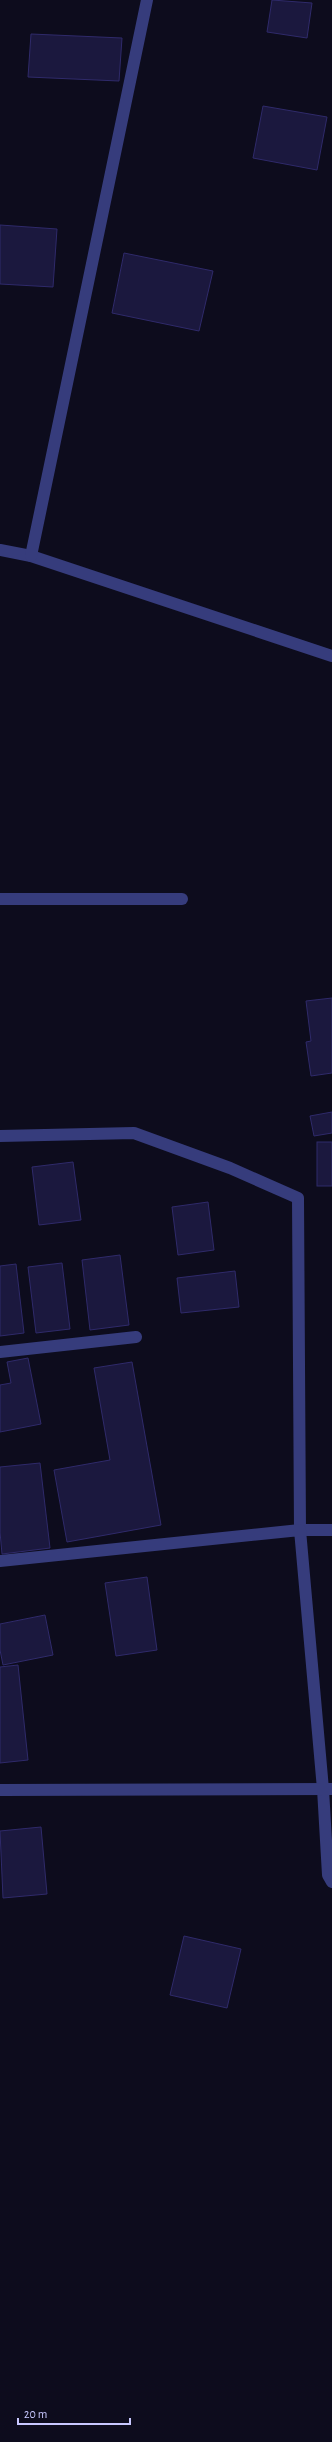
<svg xmlns="http://www.w3.org/2000/svg" width="332" height="2442" font-family="'Alegreya Sans',sans-serif">
<style>
.building{fill:#1b183e;stroke:#2f2a6a}
.lines{fill:none;stroke-linecap:round;stroke-linejoin:round}
.minor{stroke:#363c7c;stroke-width:12}
</style>
<rect width="100%" height="100%" fill="#0d0c1d"/>
<g class="building">
<path d="M272,0L312,3L307,38L267,32Z"/>
<path d="M31,34L122,38L119,81L28,77Z"/>
<path d="M263,106L327,117L317,170L253,158Z"/>
<path d="M0,225L57,229L53,287L0,284Z"/>
<path d="M124,253L213,271L199,331L112,313Z"/>
<path d="M332,998V1073L311,1076L306,1042L311,1041L306,1001Z"/>
<path d="M332,1112V1133L314,1136L310,1116Z"/>
<rect x="317" y="1142" width="15" height="44"/>
<path d="M73,1162L81,1220L39,1225L32,1167Z"/>
<path d="M208,1202L214,1250L178,1255L172,1207Z"/>
<path d="M120,1255L129,1325L90,1330L82,1260Z"/>
<path d="M62,1263L70,1329L36,1333L28,1267Z"/>
<path d="M16,1264L24,1333L0,1336V1266Z"/>
<path d="M235,1271L239,1307L181,1313L177,1278Z"/>
<path d="M28,1358L41,1424L0,1432V1385L11,1383L7,1362Z"/>
<path d="M132,1362L161,1525L67,1542L54,1470L110,1460L94,1368Z"/>
<path d="M40,1463L50,1548L2,1554L0,1532V1467Z"/>
<path d="M147,1577L157,1650L116,1656L105,1583Z"/>
<path d="M45,1615L53,1655L3,1665L0,1650V1624Z"/>
<path d="M18,1665L28,1760L0,1763V1667Z"/>
<path d="M41,1827L47,1894L3,1898L0,1831Z"/>
<path d="M184,1936L241,1949L227,2008L170,1995Z"/>
</g>
<g class="lines">
<g class="minor">
<path d="M0,550L31,556L332,656"/>
<path d="M31,556L147,0"/>
<path d="M0,899H182"/>
<path d="M0,1136L134,1133L230,1168L298,1198L300,1530H332"/>
<path d="M0,1352L136,1337"/>
<path d="M0,1561L300,1530L323,1789L328,1875L332,1882"/>
<path d="M0,1790L332,1789"/>
</g>
</g>
<path d="M18 2418v6h112v-6" fill="none" stroke="#c8c8ff" stroke-width="2"/>
<text x="24" y="2418" font-size="12" fill="#c8c8ff" stroke="#0d0c1d" stroke-width="3" paint-order="stroke">20 m</text>
</svg>
